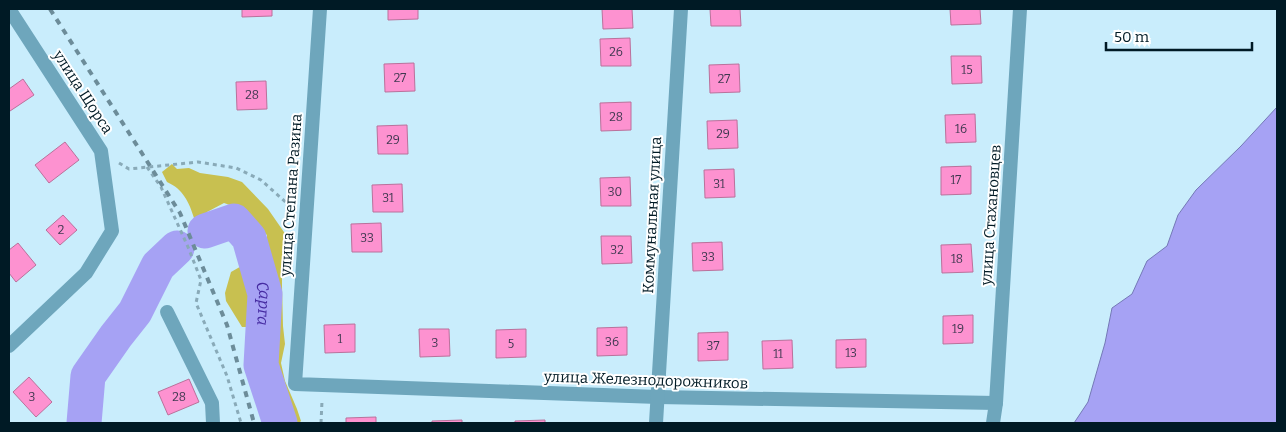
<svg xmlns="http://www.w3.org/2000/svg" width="1286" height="432" font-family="Bitter,serif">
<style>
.green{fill:#c8c050}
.water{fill:#a6a2f4;stroke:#7479b6}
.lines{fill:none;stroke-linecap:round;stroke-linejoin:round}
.river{stroke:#a6a2f4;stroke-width:35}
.building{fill:#fd92d0;stroke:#ba719b}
.path{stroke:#89aab8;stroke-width:3;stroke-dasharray:4 4;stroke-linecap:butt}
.minor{stroke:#6ea6bc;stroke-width:14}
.rail{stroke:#6c8c99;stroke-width:4;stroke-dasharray:6 6;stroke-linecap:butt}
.labels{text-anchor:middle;stroke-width:4;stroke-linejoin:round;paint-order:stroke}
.number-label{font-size:12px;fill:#3f3850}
.street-label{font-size:15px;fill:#001a25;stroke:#fff}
.water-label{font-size:16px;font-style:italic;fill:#462ca2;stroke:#fff}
</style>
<rect width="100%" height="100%" fill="#c9edfc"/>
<path class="green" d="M172,164L177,169L189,168L200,173L228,177L242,182L268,209L286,235L288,253L286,263L282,276V286L283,326L285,344L281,363L285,381L297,409L301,421L299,423H273L274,416L278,409L274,404L272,398L265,394L260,375C268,359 274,343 263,327H242L226,301L225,293L231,272L245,264C249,247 241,249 235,236C235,235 234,229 234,228L245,229L261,249L267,247V235C252,224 243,209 224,203L207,212L203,218H194C189,202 183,189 167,182L162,172Z"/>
<path class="water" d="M1277,107V423H1074L1088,402L1105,343L1112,308L1132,294L1147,261L1167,246L1178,215L1196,190L1241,146Z"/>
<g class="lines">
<g class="river">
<path id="s1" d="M205,231L234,221L249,238L265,294L261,365L280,423"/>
<path d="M84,423L88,376L116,336L135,312L158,266L177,248"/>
</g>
</g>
<g class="building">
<path d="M242,9H272V16L242,17Z"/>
<path d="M388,9H418V19L388,20Z"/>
<path d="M602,9H632L633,28L603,29Z"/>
<path d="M710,9H740L741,26H711Z"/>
<path d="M950,9H980L981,24L951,25Z"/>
<path d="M630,38L631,66H601L600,39Z"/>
<path d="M951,56H981L982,83L952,84Z"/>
<path d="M414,63L415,91L385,92L384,64Z"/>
<path d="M739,64L740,92L710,93L709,65Z"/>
<path d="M23,79L34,95L10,111L9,110V89Z"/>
<path d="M266,81L267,109L237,110L236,82Z"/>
<path d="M631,102V130L601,131L600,103Z"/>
<path d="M975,114L976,142L946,143L945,115Z"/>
<path d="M737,120L738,148L708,149L707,121Z"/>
<path d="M407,125L408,154H378L377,126Z"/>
<path d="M65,142L79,160L49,183L35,165Z"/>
<path d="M971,166V194L941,195V167Z"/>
<path d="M734,169L735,197L705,198L704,170Z"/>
<path d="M630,177L631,206H601L600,178Z"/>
<path d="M402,184L403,212H373L372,185Z"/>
<path d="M63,215L77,230L60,245L46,230Z"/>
<path d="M381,223L382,252H352L351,224Z"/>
<path d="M601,236H631L632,263L602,264Z"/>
<path d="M722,242L723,270L693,271L692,243Z"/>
<path d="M18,243L36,265L16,282L9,273V250Z"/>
<path d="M971,244L973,272L942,273L941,245Z"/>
<path d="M973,315V343L943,344V316Z"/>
<path d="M355,324V352L325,353L324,325Z"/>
<path d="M627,327V355L597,356V328Z"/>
<path d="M419,329H449L450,356L420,357Z"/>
<path d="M526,329V357L496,358V330Z"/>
<path d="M728,332V360L698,361V333Z"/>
<path d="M866,339V367L836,368V340Z"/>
<path d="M792,340L793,368L763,369L762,341Z"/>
<path d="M29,377L52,402L36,417L13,392Z"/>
<path d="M189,379L199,402L168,415L158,392Z"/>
<path d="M376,417V423H346V418Z"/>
<path d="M462,420V423H432V421Z"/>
<path d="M545,420V423H515V421Z"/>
</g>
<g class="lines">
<g class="path">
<path d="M119,163L129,169L198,162L236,168L261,180L290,206"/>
<path d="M147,167L161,187L188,247L201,280L196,303L227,376L241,423"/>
<path d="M321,423L322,401"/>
</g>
<g class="minor">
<path d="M320,9L295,384L658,397L996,403"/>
<path d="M167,312L212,403L213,423"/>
<path d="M9,346L86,273L112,231L101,151L9,9"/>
<path d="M656,423L681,9"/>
<path d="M993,423L996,403L1020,9"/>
</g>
<path class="rail" d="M50,9L180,213L227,325L254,423"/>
</g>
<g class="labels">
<g class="number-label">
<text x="616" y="56">26</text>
<text x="967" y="74">15</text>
<text x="400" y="82">27</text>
<text x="724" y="83">27</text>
<text x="252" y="99">28</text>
<text x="616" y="121">28</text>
<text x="961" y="133">16</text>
<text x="723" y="138">29</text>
<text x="393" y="144">29</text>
<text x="956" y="184">17</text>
<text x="719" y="188">31</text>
<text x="615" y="196">30</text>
<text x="388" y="202">31</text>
<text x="61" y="234">2</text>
<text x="367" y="242">33</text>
<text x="617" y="254">32</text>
<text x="708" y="261">33</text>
<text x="957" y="263">18</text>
<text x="958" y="333">19</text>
<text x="340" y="343">1</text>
<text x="612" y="346">36</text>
<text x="435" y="347">3</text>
<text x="511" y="348">5</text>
<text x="713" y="350">37</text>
<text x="851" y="357">13</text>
<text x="778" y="358">11</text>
<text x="32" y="401">3</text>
<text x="179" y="401">28</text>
</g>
<g class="street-label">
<text transform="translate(83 92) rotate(57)" y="5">улица Щорса</text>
<text transform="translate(291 195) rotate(-86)" y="5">улица Степана Разина</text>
<text transform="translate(652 215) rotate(-87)" y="5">Коммунальная улица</text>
<text transform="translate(991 215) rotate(-86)" y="5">улица Стахановцев</text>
<text transform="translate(646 380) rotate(2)" y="5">улица Железнодорожников</text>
</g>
<g class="water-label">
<text dy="6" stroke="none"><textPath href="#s1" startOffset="121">Сарга</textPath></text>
</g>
</g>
<rect width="1286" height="432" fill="none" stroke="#001a25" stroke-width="20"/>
<path d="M1106 42v8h146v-8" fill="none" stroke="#001a25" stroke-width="2.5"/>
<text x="1114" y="42" font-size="15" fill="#001a25" stroke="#ffffff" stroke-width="4" paint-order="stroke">50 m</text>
</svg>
